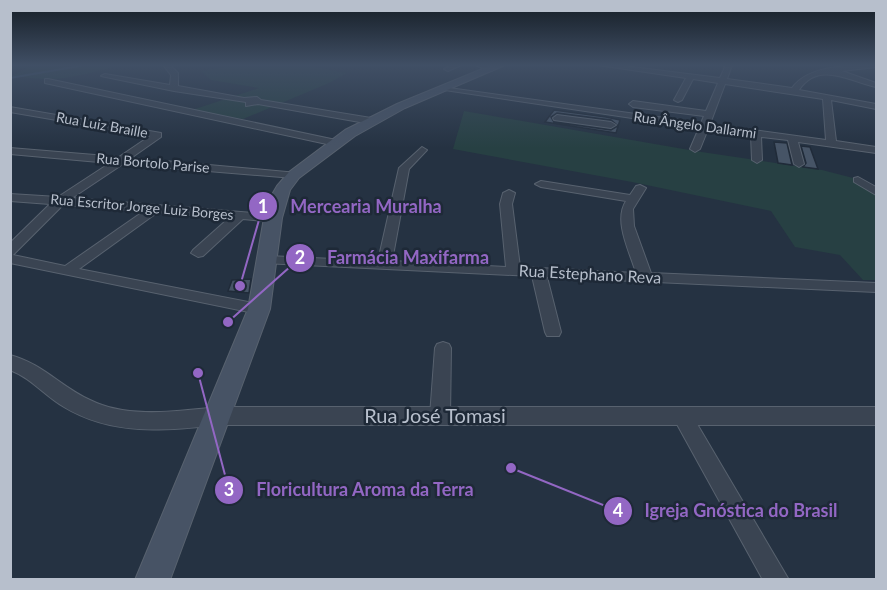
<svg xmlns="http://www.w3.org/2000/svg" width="887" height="590" font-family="Lato,sans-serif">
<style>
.green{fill:#274043}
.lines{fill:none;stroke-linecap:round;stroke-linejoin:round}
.stream{stroke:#384e6a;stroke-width:2}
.building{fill:#465466;stroke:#202b39;stroke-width:1.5;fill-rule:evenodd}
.minor-casing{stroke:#58626f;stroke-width:2}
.tertiary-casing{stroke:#58626f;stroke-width:2}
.secondary-casing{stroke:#58626f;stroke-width:2}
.minor{fill:#3a4452;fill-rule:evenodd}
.tertiary{fill:#3a4452;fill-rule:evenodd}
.secondary{fill:#475365;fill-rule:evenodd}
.labels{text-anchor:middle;stroke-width:5;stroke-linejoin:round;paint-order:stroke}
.far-street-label{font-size:14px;fill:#b7bfcc;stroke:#1e2937}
.street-label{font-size:16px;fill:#b7bfcc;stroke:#1e2937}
.near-street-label{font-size:20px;fill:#b7bfcc;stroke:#1e2937}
.leader{fill:none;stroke:#9367c4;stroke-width:2}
.callout-dot{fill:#9367c4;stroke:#1e2937;stroke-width:2}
.mark-label{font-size:18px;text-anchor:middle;font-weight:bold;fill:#fff}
.callout-label{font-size:18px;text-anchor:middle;font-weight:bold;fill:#9367c4;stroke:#1e2937;stroke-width:5;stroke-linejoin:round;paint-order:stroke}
</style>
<rect width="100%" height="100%" fill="#253242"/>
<g class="green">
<path d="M11,65H121C97,71 69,80 44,79C33,79 22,76 11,76L28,68L11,69Z"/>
<path d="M239,65H302L347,73L329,83L243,119L192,110L259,88L211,80L201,71Z"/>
<path d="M464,111L695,151L822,170L857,179L876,193V280H863L840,255L795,247L771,211L632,182L453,149Z"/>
</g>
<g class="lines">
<path class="stream" d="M10,78L85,65"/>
</g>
<g class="building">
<path d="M554,110L606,117L620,120L616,133L545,122ZM557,113L611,120L618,126L611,130L554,122L551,117Z"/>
<path d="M774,142L787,143L792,165L778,163Z"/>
<path d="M801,146L810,147L818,169L803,167L806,163Z"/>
<path d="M251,279L249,293L228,291L232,280Z"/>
</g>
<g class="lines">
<g class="minor-casing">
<g id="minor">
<path d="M163,65H170L178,73V86L244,98L257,97L261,100L371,118L375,121L371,124L258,104L246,106V102L174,91L101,76L105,74L170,85L171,75Z"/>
<path d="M452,65H461L448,71L444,69Z"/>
<path d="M475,65H485L495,69L491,71Z"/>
<path d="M598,65H616L720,78L725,67L723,65H732L727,79L792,88C808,65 850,65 876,65V67L842,71L876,83V87C851,82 819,60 799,90L876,104V109L831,100L836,141L876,147V153L798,142L804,164L799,167L794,164L788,140L761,137L762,160L757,163L752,160L751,135L708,129L700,149L695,152L690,149L699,128L438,89L442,87L701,123L704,116L633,107L629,104L633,101L706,111L718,83L693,79L682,100L678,102L674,100L686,78ZM725,84L823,99L826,140L710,124Z"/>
<path d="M48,79L336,140L341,143L336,146L45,83V79Z"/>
<path d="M10,107L161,133V137L131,158L298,173V177L294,178L123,164L72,198L277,215L279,218L273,222L243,219L203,256L198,257L191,253L193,250L229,218L158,212L79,269L259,304L264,305L267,309L264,313L259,314L10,263V243L50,204L10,201V194L58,197L110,163L10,154V148L119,157L150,136L10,112ZM63,205L144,211L65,266L13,255Z"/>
<path d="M557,115L611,122L616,125L611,128L554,120L553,118Z"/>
<path d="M422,147L427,150L409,169L392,261L506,267L500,204L503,193L509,190L515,193L512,204L520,267L636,273C630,252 613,221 626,201L541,187L535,184L541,181L630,195L636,186L640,185L646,188L633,209L634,226L651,273L876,283V292L547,277L561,332L559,336H547L545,332L532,276L263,263L261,260L263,257L268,256L378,261L399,168Z"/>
<path d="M858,177L876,187V195L854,182V178Z"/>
<path d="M443,342L449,344L451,348L450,416L447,421L440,424L433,421L430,416L435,348L437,344Z"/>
<path d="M683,409L690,412L789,580H763L673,417L676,412Z"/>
</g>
</g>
<g class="tertiary-casing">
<path id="tertiary" d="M10,355C43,364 60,386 90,400C128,419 177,411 218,407H876V425H218C165,431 112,436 64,407C45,396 31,378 10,370Z"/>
</g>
<g class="secondary-casing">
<path id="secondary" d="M492,65H505L405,108L355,136L299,178L290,190L282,218L270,309L170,580H135L248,309L264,218L270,198L277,186L289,172L345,130L397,104Z"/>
</g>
<use href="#minor" class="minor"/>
<use href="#tertiary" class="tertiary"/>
<use href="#secondary" class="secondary"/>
</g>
<linearGradient id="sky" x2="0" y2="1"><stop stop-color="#141c24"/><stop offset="0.44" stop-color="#404f65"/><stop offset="1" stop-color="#404f65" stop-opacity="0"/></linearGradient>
<rect width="887" height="148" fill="url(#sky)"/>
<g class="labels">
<g class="far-street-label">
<text transform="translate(102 125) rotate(10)" y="5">Rua Luiz Braille</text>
<text transform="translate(695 125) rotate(8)" y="5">Rua Ângelo Dallarmi</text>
<text transform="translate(153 163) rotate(5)" y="5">Rua Bortolo Parise</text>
<text transform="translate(142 207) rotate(5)" y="5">Rua Escritor Jorge Luiz Borges</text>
</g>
<g class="street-label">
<text transform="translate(590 274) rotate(3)" y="6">Rua Estephano Reva</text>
</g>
<g class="near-street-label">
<text x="435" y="423">Rua José Tomasi</text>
</g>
</g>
<path class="leader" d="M240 286L263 206M228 322L300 258M198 373L229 490M511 468L618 511"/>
<g class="callout-dot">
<circle cx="240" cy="286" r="6"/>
<circle cx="228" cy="322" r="6"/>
<circle cx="198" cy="373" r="6"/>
<circle cx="511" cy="468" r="6"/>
<circle cx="263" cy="206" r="15"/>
<circle cx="300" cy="258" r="15"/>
<circle cx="229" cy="490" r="15"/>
<circle cx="618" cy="511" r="15"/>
</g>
<g class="mark-label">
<text x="263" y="213">1</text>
<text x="300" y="264">2</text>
<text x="229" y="496">3</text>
<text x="618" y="517">4</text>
</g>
<g class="callout-label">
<text x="366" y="213">Mercearia Muralha</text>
<text x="408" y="264">Farmácia Maxifarma</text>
<text x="365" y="496">Floricultura Aroma da Terra</text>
<text x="741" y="517">Igreja Gnóstica do Brasil</text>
</g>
<rect width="887" height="590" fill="none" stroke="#b7bfcc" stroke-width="24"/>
</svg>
